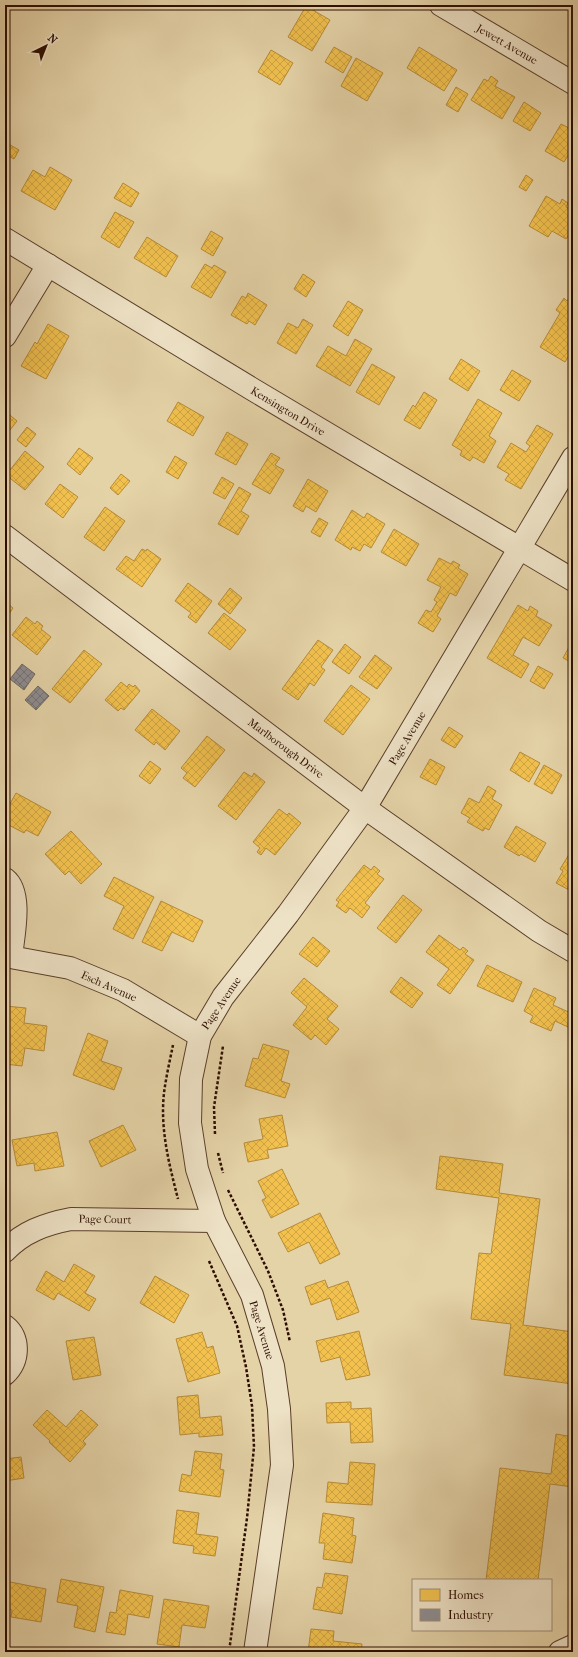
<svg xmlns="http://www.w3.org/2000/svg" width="578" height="1657" font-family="'IM FELL French Canon',serif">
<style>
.homes{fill:url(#homes-cross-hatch);stroke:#b78b37}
.industry{fill:url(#industry-cross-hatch);stroke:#706766}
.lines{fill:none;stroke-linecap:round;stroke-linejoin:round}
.street-casing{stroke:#5a3e2a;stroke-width:24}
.path{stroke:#2c0d00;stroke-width:2.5;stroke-dasharray:3 2;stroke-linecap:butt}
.street{stroke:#eee2c6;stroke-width:22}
.labels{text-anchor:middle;stroke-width:4;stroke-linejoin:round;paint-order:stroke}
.street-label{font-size:11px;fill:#2c0d00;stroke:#eee2c6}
</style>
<defs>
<pattern id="homes-cross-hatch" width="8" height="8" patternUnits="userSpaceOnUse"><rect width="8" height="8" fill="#f2c14e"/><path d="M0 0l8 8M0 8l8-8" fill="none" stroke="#d0a542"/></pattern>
<pattern id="industry-cross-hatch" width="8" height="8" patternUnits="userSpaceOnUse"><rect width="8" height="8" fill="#8d8d92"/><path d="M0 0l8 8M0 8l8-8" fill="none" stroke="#737275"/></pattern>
</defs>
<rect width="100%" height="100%" fill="#e5d3a8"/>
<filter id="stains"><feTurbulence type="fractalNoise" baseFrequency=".005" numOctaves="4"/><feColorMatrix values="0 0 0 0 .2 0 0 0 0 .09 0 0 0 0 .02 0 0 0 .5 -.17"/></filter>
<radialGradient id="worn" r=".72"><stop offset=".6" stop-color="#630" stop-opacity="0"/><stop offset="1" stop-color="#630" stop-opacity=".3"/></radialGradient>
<g class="homes">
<path d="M306,6L330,20L312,51L288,37Z"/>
<path d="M334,47L352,57L343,73L325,62Z"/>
<path d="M419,47L457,70L444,91L407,68Z"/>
<path d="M271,50L293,63L280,85L258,72Z"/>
<path d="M356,58L383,73L367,101L341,86Z"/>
<path d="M491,76L498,81L495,86L515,97L502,119L471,100L484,79L488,81Z"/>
<path d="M456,87L468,94L458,112L446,105Z"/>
<path d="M524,102L541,113L530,131L513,121Z"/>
<path d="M561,124L573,130V147L564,162L545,151Z"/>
<path d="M5,142L19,150L14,159L5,154Z"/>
<path d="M50,167L72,180L55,210L21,191L33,170L45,177Z"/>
<path d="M526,175L533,180L526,191L519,187Z"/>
<path d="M123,183L139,193L131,207L114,198Z"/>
<path d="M546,196L560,204L562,199L568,203L566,207L573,211V228L566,239L552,231L548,237L529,226Z"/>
<path d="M115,212L134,222L119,248L101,237Z"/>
<path d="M211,231L223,238L213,256L201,249Z"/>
<path d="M147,237L178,256L166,277L134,258Z"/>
<path d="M205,264L212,268L214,265L226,272L211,298L191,287Z"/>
<path d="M303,274L315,282L306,297L294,289Z"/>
<path d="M573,292V349L565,362L540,347L560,313L556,310L564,298L567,301Z"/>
<path d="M248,293L267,305L255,325L249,321L247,324L231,315L242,296L246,298Z"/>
<path d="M348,301L363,310L348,336L333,326Z"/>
<path d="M303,319L313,325L296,354L277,343L288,323L298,328Z"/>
<path d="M48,324L69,336L46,379L21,366L35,342L37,344Z"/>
<path d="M355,339L372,349L350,386L316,366L328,346L346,356Z"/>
<path d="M461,359L480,371L468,391L449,379Z"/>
<path d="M372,364L395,377L379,405L356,392Z"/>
<path d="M512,370L531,381L519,401L500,390Z"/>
<path d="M424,392L437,400L420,429L404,420L413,405L415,407Z"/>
<path d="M478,399L502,413L489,436L496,441L484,463L473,457L470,461L460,455L462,451L452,445Z"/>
<path d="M178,402L204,417L193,436L167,421Z"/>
<path d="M5,411L17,421L10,430L5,426Z"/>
<path d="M537,425L553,434L521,489L505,480L509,474L497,467L511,443L526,452L530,446L526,443Z"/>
<path d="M27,427L36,434L26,447L17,440Z"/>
<path d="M227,432L248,444L236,465L215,454Z"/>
<path d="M79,448L93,458L80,475L67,464Z"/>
<path d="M25,451L44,467L25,490L6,475Z"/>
<path d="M271,453L280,458L275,465L284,470L270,494L252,484Z"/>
<path d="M175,456L187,463L178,479L166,472Z"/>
<path d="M121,474L130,481L118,495L110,488Z"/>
<path d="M222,477L234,484L225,499L213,493Z"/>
<path d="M308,479L328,491L316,512L306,506L303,512L293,506Z"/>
<path d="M60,484L78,497L63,518L45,504Z"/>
<path d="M239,487L251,494L241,511L249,516L238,535L218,524Z"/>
<path d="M105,507L125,521L104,551L84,537Z"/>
<path d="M352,510L364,518L367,513L385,524L371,548L364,544L360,551L352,547L351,550L335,540Z"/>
<path d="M319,518L328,523L320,537L311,532Z"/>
<path d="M394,529L419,544L406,566L381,552Z"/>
<path d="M142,549L146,551L147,549L161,559L142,587L116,569L126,556L134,561Z"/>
<path d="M439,558L451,564L453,561L460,565L458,568L468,574L456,596L450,593L437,616L441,619L433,632L418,623L426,610L431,612L437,602L434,600L441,587L427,580Z"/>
<path d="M188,583L212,601L196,623L188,617L191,613L175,601Z"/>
<path d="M230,588L242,598L230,614L218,604Z"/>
<path d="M5,602L13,608L5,620Z"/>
<path d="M518,605L528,611L530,606L538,611L536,616L552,625L539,646L523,637L513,655L529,664L521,678L487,658Z"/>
<path d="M224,613L246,630L230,650L208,633Z"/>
<path d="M26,617L35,624L37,621L43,626L41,629L51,637L37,655L12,635Z"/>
<path d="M318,640L333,650L321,667L325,670L314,686L310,683L298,700L282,689Z"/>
<path d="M573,640V663L563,658Z"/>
<path d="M345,644L361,657L349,674L332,662Z"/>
<path d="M84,650L102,664L70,703L52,689Z"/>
<path d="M375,655L392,668L377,689L359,677Z"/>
<path d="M538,666L553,674L544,689L530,681Z"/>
<path d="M121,682L127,687L129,684L133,687L135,685L140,691L124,710L121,708L118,711L105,700Z"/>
<path d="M351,685L370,699L343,735L324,721Z"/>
<path d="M152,709L180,731L165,750L156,742L154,745L135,730Z"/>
<path d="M449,727L463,736L455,748L441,740Z"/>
<path d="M207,736L225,750L195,787L183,778L187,773L181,768Z"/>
<path d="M520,752L540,763L529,782L510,770Z"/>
<path d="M430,759L445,767L436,785L420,777Z"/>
<path d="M150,761L161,769L150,784L139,776Z"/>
<path d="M544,765L562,775L552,794L534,784Z"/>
<path d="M244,772L252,777L254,773L265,782L236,820L218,806Z"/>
<path d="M488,786L496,791L492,799L502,805L489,830L485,828L483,831L467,822L470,818L461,813L469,798L479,803Z"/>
<path d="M16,793L51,812L38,836L26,830L24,833L5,823L7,818L5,817V813Z"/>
<path d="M279,809L287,815L289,813L301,823L275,855L266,848L261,855L257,852L260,848L253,842Z"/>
<path d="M516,826L546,843L535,862L521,854L519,856L504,847Z"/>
<path d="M71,831L102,864L81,884L69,871L65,875L45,854Z"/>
<path d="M573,848V888L571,891L556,883L563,871L560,869Z"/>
<path d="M364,865L371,870L374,866L380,871L377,874L384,879L365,903L370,907L362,918L350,908L346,913L336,906L339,902L336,900Z"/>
<path d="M114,877L154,897L133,939L113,929L124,906L104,896Z"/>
<path d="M403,895L422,910L396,943L377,928Z"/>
<path d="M161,901L203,921L193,942L172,932L162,951L142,942Z"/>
<path d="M439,935L460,950L463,947L468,951L465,954L474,960L450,994L437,985L449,969L426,952Z"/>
<path d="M313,937L330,951L317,967L299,954Z"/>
<path d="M487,965L522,982L513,1002L477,986Z"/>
<path d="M401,977L423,993L412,1008L390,992Z"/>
<path d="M304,978L338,1006L327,1019L339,1029L326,1045L315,1035L311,1040L293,1025L307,1007L291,993Z"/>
<path d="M534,988L556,998L553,1005L573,1014L568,1027L555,1021L551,1031L530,1022L533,1016L524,1011Z"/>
<path d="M5,1006L26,1008L24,1023L47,1026L44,1051L25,1048L22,1066L5,1064Z"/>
<path d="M88,1033L108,1041L101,1061L122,1068L114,1090L73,1075Z"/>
<path d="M263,1044L289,1051L281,1081L290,1084L285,1098L245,1086L253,1058L258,1059Z"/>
<path d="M282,1115L288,1146L267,1150L269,1158L248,1162L244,1143L263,1139L259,1119Z"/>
<path d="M123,1125L136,1150L101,1167L89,1141Z"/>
<path d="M57,1132L64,1166L35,1171L34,1163L17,1166L12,1140Z"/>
<path d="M440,1156L503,1164L499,1193L540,1199L523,1325L573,1332V1384L504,1375L511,1324L471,1319L479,1253L491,1254L499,1198L436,1189Z"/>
<path d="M282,1169L299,1204L271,1218L262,1200L266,1198L258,1181Z"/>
<path d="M320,1213L340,1254L320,1264L309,1242L288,1252L278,1233Z"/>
<path d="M74,1264L95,1276L85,1293L96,1299L89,1311L58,1293L54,1300L36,1290L46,1271L64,1282Z"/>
<path d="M155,1276L189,1295L174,1323L140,1303Z"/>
<path d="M325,1280L328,1288L348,1281L359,1312L337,1320L330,1298L311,1305L305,1287Z"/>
<path d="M359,1331L370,1375L346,1380L340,1357L321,1362L316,1341Z"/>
<path d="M202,1332L207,1348L213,1346L220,1373L188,1382L176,1339Z"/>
<path d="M94,1337L101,1375L73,1380L66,1341Z"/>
<path d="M198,1395L200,1418L221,1416L223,1435L199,1437V1433L180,1435L177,1397Z"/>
<path d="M351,1402V1409L371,1408L373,1442L351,1443L350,1422L327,1423L326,1403Z"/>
<path d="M47,1410L66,1427L81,1410L98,1425L83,1441L86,1444L70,1462L49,1442L50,1441L33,1425Z"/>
<path d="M556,1434L573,1437V1487L550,1484L538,1580H486L500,1468L551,1474Z"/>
<path d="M195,1451L222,1454L220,1469L224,1470L220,1497L179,1491L182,1474L191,1476Z"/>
<path d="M21,1457L24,1478L5,1481V1459Z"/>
<path d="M350,1462L375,1464L372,1505L326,1502L328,1482L348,1484Z"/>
<path d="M177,1510L199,1513L196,1534L218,1537L215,1556L193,1553L194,1546L173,1543Z"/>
<path d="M323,1513L354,1518L352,1535L356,1536L352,1563L323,1559L325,1543H319Z"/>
<path d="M325,1573L348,1576L342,1614L313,1609L317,1587L322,1588Z"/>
<path d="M61,1579L104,1587L95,1632L74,1627L78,1606L57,1602Z"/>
<path d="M5,1581L46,1589L41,1622L11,1617L12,1610L5,1608Z"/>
<path d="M120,1590L153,1596L149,1618L128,1614L125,1635L106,1632L110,1612L116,1613Z"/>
<path d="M164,1599L209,1606L205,1628L182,1625L179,1647L157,1644Z"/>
<path d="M311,1629L334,1631L333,1641L362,1644L361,1652H308Z"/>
</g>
<g class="industry">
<path d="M22,664L35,674L24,690L10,679Z"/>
<path d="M38,686L49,696L36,710L25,700Z"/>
</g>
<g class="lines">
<g class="street-casing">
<g id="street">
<path d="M441,5L573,83"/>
<path d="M5,239L257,392L573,580"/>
<path d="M5,336L48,265"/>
<path d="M5,536L365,808L539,931L573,951"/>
<path d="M5,879C23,893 13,936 11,957"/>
<path d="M5,956L70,968L123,990L200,1036"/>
<path d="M5,1251C23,1232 45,1224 71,1219L214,1221"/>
<path d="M5,1326C20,1338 19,1361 5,1374"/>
<path d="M255,1652L282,1465L279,1409L273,1366L252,1295L214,1221L197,1169L190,1123L191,1079L200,1036L223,997L288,914L365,808L573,458"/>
<path d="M560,1652L573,1646"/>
</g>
</g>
<g class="path">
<path d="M173,1045C170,1060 166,1077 164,1093C160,1129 169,1164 178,1199"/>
<path d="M215,1134L214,1107L223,1046"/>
<path d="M218,1153L223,1173"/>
<path d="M228,1190L268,1271L283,1310L290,1342"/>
<path d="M209,1261L237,1326L246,1367L252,1406L254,1447L247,1518L229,1652"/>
</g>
<use href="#street" class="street"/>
</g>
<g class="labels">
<g class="street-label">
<text transform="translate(507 44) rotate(30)" y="4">Jewett Avenue</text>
<text transform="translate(288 411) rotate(31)" y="4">Kensington Drive</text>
<text transform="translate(407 738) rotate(-59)" y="4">Page Avenue</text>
<text transform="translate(286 748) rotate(37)" y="4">Marlborough Drive</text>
<text transform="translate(109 986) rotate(24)" y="4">Esch Avenue</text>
<text transform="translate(221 1003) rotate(-56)" y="4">Page Avenue</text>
<text transform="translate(105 1219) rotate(1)" y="4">Page Court</text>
<text transform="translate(262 1330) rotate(73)" y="4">Page Avenue</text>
</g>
</g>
<rect width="578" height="1657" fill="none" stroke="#e5d3a8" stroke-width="20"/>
<rect x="6" y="6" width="566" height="1645" fill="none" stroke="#2c0d00" stroke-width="2"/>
<rect x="10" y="10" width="558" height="1637" fill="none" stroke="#2c0d00"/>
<rect x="412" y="1579" width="140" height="52" fill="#eee2c6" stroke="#a08d77"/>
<rect x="420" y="1589" width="20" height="12" fill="#f2c14e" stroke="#a08d77"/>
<text x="448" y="1599" font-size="12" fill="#2c0d00">Homes</text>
<rect x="420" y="1609" width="20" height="12" fill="#8d8d92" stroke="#a08d77"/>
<text x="448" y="1619" font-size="12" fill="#2c0d00">Industry</text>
<g transform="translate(46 46) rotate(43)" stroke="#eee2c6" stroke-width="3" paint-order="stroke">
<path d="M0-3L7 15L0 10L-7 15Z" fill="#2c0d00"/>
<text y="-6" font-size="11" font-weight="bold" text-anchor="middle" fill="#2c0d00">N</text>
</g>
<rect width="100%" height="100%" filter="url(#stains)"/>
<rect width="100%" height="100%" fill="url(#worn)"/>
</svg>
